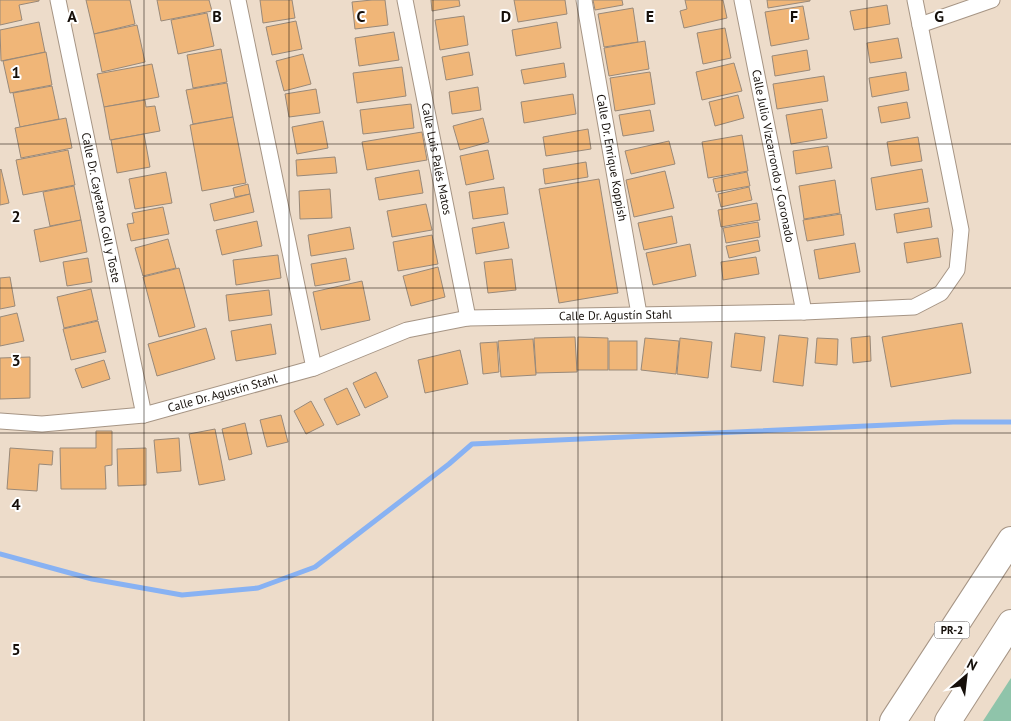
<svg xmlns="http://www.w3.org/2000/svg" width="1011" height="721" font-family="'PT Sans',sans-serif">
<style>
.green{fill:#8fc4aa}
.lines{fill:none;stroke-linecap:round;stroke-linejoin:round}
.stream{stroke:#88b2f3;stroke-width:5}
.building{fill:#f0b678;stroke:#998979}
.street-casing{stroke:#a69585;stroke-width:17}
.highway-casing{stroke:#a69585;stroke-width:28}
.street{stroke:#fff;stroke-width:15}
.highway{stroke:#fff;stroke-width:26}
.grid{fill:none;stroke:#150f0a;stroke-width:1;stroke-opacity:0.55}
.labels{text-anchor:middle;stroke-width:4;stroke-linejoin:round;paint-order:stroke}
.shield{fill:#fff;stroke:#5b5754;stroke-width:1}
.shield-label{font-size:11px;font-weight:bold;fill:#150f0a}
.street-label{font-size:12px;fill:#150f0a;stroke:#fff}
.grid-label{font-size:16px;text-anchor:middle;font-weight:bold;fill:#150f0a;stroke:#fff;stroke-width:4;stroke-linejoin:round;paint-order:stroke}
</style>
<rect width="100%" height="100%" fill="#eddcca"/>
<path class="green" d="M1011,678V721H983Z"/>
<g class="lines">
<path class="stream" d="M0,554L92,579L182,595L258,588L315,567L449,464L472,444L953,422H1011"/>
</g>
<g class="building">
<path d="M0,0H39V1L19,5L22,20L0,25Z"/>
<path d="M86,0H130L135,24L94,34Z"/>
<path d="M157,0H209L212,11L161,21Z"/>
<path d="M260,0H292L295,18L263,23Z"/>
<path d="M372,0H385L388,25L355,29L352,2Z"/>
<path d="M431,0H459L460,6L432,11Z"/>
<path d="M514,0H565L567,14L518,22Z"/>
<path d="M593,0H622L623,5L595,10Z"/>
<path d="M685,0H723L727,18L684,28L680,11L687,9Z"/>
<path d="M767,0H810V1L768,8Z"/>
<path d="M887,5L890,24L854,30L850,11Z"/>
<path d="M803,6L809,39L771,46L765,12Z"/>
<path d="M633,8L638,42L604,47L598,14Z"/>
<path d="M207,13L214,46L178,54L171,20Z"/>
<path d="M464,16L468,45L440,50L435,20Z"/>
<path d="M296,21L302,49L272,55L266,27Z"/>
<path d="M39,22L45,52L1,61L0,30Z"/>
<path d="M557,22L561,48L516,56L512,30Z"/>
<path d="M137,25L145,62L102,72L94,34Z"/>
<path d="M725,28L731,58L703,64L697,33Z"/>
<path d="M394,32L399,60L359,66L355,38Z"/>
<path d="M898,38L902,58L870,63L867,43Z"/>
<path d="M645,41L649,69L609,76L604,48Z"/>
<path d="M221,49L227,82L193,88L187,55Z"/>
<path d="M807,50L810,70L775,76L772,56Z"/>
<path d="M46,52L52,85L10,93L3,61Z"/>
<path d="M469,52L473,75L446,80L442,57Z"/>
<path d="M303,54L311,84L284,91L276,61Z"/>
<path d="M564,63L566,77L524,84L521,70Z"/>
<path d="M734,63L742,91L702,100L696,72Z"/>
<path d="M152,64L159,97L104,107L97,74Z"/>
<path d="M402,67L406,96L357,103L353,73Z"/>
<path d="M650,72L655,104L615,111L610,78Z"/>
<path d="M906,72L909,90L872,97L869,78Z"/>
<path d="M824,76L828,101L777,109L773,84Z"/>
<path d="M227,83L233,117L193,124L186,90Z"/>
<path d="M52,86L59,119L20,127L13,93Z"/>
<path d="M478,87L481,110L452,114L449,92Z"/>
<path d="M316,89L320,113L289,117L285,94Z"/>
<path d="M573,94L576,114L524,123L521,102Z"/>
<path d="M738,95L744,118L715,126L709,102Z"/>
<path d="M145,100L146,107L155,106L160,131L110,140L104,107Z"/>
<path d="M907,102L910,118L881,123L878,107Z"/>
<path d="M411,104L414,128L363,134L360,110Z"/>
<path d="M822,109L827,138L791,144L786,115Z"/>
<path d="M650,110L654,131L623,136L619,115Z"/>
<path d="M233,117L246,183L202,191L190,125Z"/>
<path d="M66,118L72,148L21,158L15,128Z"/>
<path d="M483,118L489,142L460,150L453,126Z"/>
<path d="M323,121L328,148L297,154L292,127Z"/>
<path d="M588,129L591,149L546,156L543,137Z"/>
<path d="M422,132L427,160L367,170L362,142Z"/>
<path d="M144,134L150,167L117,173L111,140Z"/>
<path d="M742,135L748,171L708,178L702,142Z"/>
<path d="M918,137L922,161L891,166L887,142Z"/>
<path d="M669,141L675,164L631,174L625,151Z"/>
<path d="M828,146L832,168L796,174L793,151Z"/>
<path d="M68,150L75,185L23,195L16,160Z"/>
<path d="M488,150L494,179L466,185L460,156Z"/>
<path d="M335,157L337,173L297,176L296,160Z"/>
<path d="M586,162L588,177L545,184L543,169Z"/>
<path d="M1,169L9,203L0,205V170Z"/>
<path d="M922,169L928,202L876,210L871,178Z"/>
<path d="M419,170L423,193L379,200L375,178Z"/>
<path d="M665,171L674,208L634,217L626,180Z"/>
<path d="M166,172L172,203L135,209L129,179Z"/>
<path d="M747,172L750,186L716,192L713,179Z"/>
<path d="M599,179L618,293L559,303L539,189Z"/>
<path d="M835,180L840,213L804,219L799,186Z"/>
<path d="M248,184L250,194L235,197L233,188Z"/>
<path d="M74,186L81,220L50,226L43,192Z"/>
<path d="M504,187L508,214L473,219L469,192Z"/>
<path d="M749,187L752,200L721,207L718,194Z"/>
<path d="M330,189L332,218L300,219L299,191Z"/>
<path d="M250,194L254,212L214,221L210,204Z"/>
<path d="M757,203L760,220L721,227L718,210Z"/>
<path d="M426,204L432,230L392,237L387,211Z"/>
<path d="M163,207L169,234L131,241L127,224L134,223L132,213Z"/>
<path d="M929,208L932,227L897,233L894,214Z"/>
<path d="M841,214L844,235L807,241L803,220Z"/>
<path d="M672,216L677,243L644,250L638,223Z"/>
<path d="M81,220L87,252L40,262L34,230Z"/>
<path d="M257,221L262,246L222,255L216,230Z"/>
<path d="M504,222L509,248L476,254L472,228Z"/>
<path d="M758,222L760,237L726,243L723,228Z"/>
<path d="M350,227L354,249L311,256L308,235Z"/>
<path d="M432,235L438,264L398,271L393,242Z"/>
<path d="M938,238L941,257L907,263L904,243Z"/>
<path d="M168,239L176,268L143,276L135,248Z"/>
<path d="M758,240L760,251L729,258L726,246Z"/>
<path d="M855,243L860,272L819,279L814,250Z"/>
<path d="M690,244L696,276L653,285L646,253Z"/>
<path d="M278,255L281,278L236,285L233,260Z"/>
<path d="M756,257L759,274L723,280L721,262Z"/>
<path d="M88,258L92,282L67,286L63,262Z"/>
<path d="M346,258L350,280L315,286L311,264Z"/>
<path d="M512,259L516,290L488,293L484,262Z"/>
<path d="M438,267L445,297L411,306L403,276Z"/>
<path d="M179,268L195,327L159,337L143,277Z"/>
<path d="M10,277L15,306L0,309V278Z"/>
<path d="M362,281L370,320L321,330L313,292Z"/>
<path d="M91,289L98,320L64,328L57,297Z"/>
<path d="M269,290L272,315L229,321L226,295Z"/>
<path d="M17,313L24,341L0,346V317Z"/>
<path d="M98,321L106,352L71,360L63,329Z"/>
<path d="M962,323L971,373L891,387L882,337Z"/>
<path d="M271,324L276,354L236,361L231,331Z"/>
<path d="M206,328L215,359L157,376L148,344Z"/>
<path d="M735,333L765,337L761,371L731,367Z"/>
<path d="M779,335L808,338L803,386L773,382Z"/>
<path d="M870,336L871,361L853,363L851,338Z"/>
<path d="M575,337L577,372L536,373L534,338Z"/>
<path d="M578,337L608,338V370H577Z"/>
<path d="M645,338L679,341L676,374L641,370Z"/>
<path d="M680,338L712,342L708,378L677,374Z"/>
<path d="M817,338L838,339L837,365L815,363Z"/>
<path d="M533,339L536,375L501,377L498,341Z"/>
<rect x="609" y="341" width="28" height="29"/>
<path d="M497,342L499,372L483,374L480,343Z"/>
<path d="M460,350L468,384L425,393L418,360Z"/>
<path d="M30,357V398L0,399V358Z"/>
<path d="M104,360L110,379L82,388L75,369Z"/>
<path d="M376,372L388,397L365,408L353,383Z"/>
<path d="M347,388L360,415L337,425L324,399Z"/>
<path d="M311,401L324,425L306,434L294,411Z"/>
<path d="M281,415L288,442L267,447L260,420Z"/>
<path d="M245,423L252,454L229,460L222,429Z"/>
<path d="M215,429L225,480L199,485L189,434Z"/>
<path d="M96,431H112V465L105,466L106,489H61L60,448H96Z"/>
<path d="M179,438L181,471L157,473L154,440Z"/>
<path d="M10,448L53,451L52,465L39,464L37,491L7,489Z"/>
<path d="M146,448V485L118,486L117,449Z"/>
</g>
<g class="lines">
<g class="street-casing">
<g id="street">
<path id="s1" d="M58,0L144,415"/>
<path d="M238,0L314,368"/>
<path id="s2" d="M405,0L468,318"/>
<path id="s3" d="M584,0L639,314"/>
<path id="s4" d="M742,0L804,312"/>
<path d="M920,25L992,0"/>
<path id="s5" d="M0,421L42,424L144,415L314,368L407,330L468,318L804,312L914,307L941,293L957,270L961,230L915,0"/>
</g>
</g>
<g class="highway-casing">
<g id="highway">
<path d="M893,721L1011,540"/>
<path d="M948,721L1011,623"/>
</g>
</g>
<use href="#street" class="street"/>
<use href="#highway" class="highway"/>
</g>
<path class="grid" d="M144,0V721M289,0V721M433,0V721M578,0V721M722,0V721M867,0V721M0,144H1011M0,288H1011M0,433H1011M0,577H1011"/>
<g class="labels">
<rect class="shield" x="934.5" y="621.5" width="35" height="17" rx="4"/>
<g class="shield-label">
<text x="952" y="634">PR-2</text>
</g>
<g class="street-label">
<text dy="4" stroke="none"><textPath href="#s4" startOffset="159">Calle Julio Vizcarrondo y Coronado</textPath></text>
<text dy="4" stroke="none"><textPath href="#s3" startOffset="160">Calle Dr. Enrique Koppish</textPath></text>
<text dy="4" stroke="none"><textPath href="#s2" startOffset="162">Calle Luis Palés Matos</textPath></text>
<text dy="4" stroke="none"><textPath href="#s1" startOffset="212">Calle Dr. Cayetano Coll y Toste</textPath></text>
<text dy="4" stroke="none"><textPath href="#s5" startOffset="631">Calle Dr. Agustín Stahl</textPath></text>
<text dy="4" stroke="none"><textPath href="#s5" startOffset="226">Calle Dr. Agustín Stahl</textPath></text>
</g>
</g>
<g class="grid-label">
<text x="72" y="22">A</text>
<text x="217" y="22">B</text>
<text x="361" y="22">C</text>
<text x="506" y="22">D</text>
<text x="650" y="22">E</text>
<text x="794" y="22">F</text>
<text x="939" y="22">G</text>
<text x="16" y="78">1</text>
<text x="16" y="222">2</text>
<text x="16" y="366">3</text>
<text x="16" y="510">4</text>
<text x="16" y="655">5</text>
</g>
<g transform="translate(966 676) rotate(28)" stroke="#ffffff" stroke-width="4" paint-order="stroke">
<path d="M0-4L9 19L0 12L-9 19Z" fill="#150f0a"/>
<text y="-8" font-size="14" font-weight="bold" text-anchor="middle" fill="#150f0a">N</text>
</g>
</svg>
